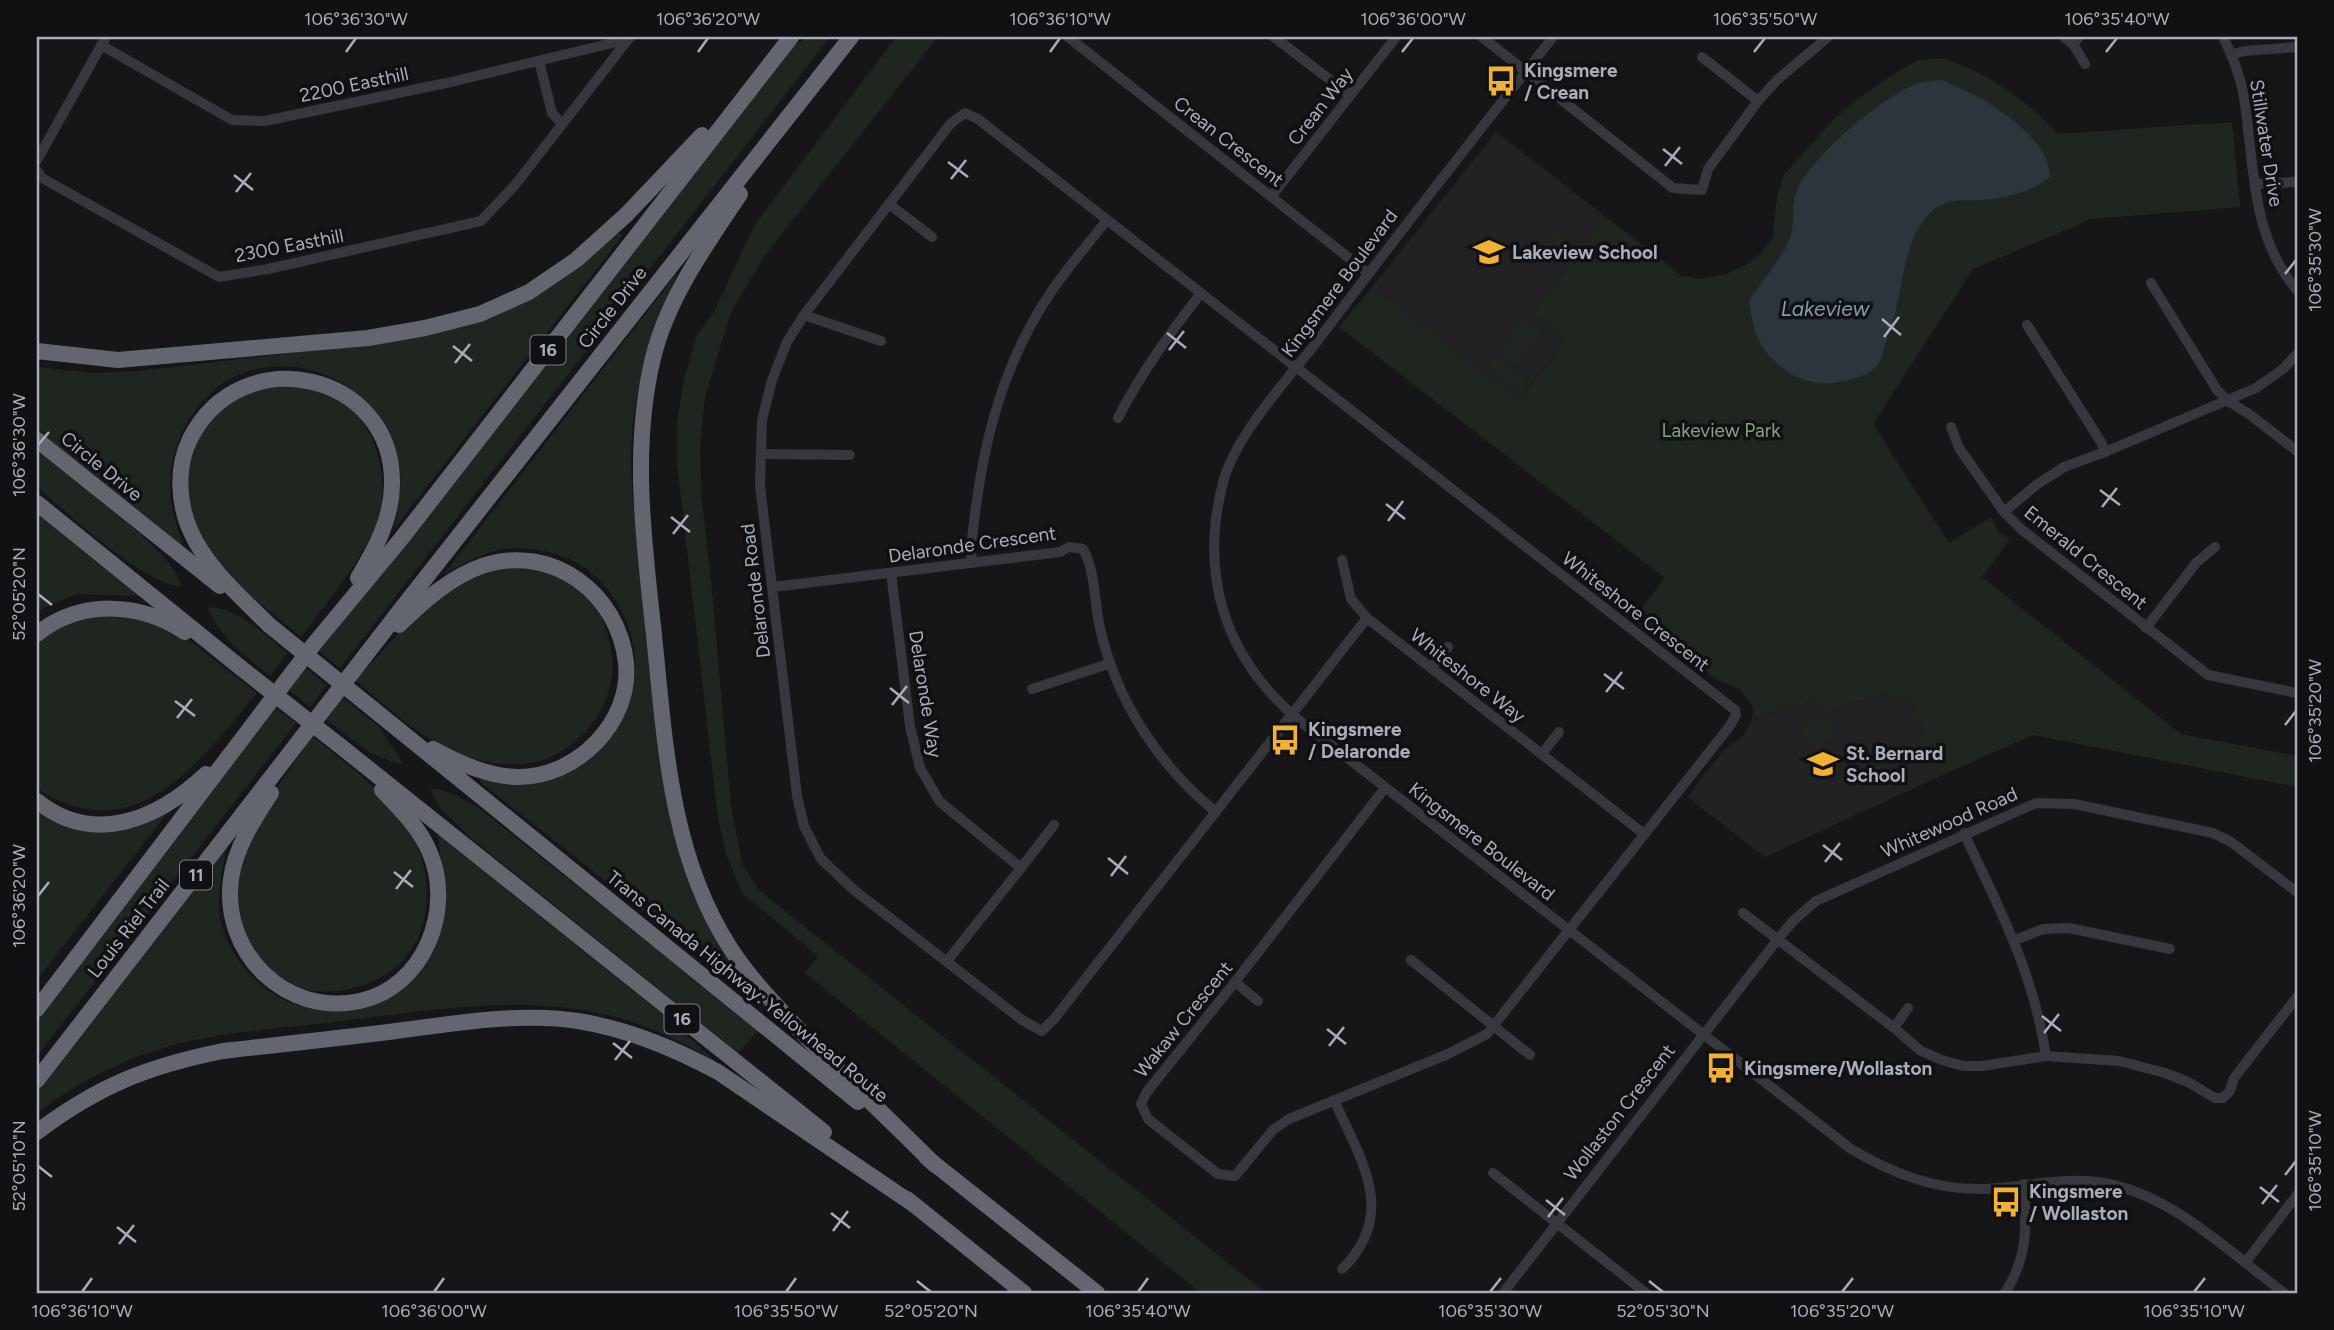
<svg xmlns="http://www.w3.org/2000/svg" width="2334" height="1330" font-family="Figtree,sans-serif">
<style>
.built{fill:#222225}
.green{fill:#1e261f}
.water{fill:#2c353c}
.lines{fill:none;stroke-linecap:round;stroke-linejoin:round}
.minor{stroke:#37383d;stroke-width:10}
.highway{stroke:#63666e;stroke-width:16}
.highway-bridge{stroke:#63666e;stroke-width:16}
.ticks{fill:none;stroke:#a8adb8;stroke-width:2.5}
.labels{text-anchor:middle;stroke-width:7;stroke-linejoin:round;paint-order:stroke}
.shield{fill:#111113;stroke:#7b7e86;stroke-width:2}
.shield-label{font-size:18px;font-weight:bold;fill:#a8adb8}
.poi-label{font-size:19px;font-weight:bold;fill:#a8adb8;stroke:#111113;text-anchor:start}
.street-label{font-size:19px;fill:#a8adb8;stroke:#111113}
.park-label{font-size:19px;fill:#7fa381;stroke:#111113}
.water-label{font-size:21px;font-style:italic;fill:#7f9bb3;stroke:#111113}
.neatline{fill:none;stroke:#a8adb8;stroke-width:2.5}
.ticks-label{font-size:18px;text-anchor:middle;fill:#a8adb8}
</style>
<rect width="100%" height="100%" fill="#161618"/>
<g class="built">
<path d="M1496,132L1605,216L1532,314L1566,341L1517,401L1372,287Z"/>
<path d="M1883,694L1912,700L1938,777L1765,857L1687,797L1723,751L1743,736L1752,719L1818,700L1832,710Z"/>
</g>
<g class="green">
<path d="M807,37H830L340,668L316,649L792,47Z"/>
<path d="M896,37H938L765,255L731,312L705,397L700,446L701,492L711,580L731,806L742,864L759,890L795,919L1266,1293H1201L805,973L818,956L743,894L727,857L718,818L677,463V422L684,380L697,335L714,312L754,226Z"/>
<path d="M1942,58C1988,73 2025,99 2058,134L2232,122L2240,207L2092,219L1973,269L1873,424L1949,543L1991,517L1998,531L2010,539L1982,577L2181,734L2297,756V787L2033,735L1938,777L1912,700L1883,694L1832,710L1822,708L1817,700L1752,719L1753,707L1740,689L1719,681L1635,617L1665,578L1339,327L1372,287L1518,400L1566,341L1532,314L1605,216L1682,276L1702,279L1726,274L1747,264L1760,254L1773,237L1777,196L1784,175L1829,124L1856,100L1900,70L1919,60Z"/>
<path d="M1554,230L1567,240L1553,258L1540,247Z"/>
<path d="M618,233L623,235L393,530C398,509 403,489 399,467C389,398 317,351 249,371C200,386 170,438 170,487C170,507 178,529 184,549L37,430V367L92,373L138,371L276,355L435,333L581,265Z"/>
<path d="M678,272C656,324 636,378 632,435C628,487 638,541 644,593C649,643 655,692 661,741C667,791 673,839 690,886C707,930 740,968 768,1006L766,1008L479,781L482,779C504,776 527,773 550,771C558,770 569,770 576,767C587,763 597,752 605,744C650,697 643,621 596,577C576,557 546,549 518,548C492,547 467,562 444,574Z"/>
<path d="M1524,319L1543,333L1516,366L1499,352Z"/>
<path d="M1495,356L1527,381L1520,391L1488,366Z"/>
<path d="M302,383C314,389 329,394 341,401C382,430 394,492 371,536C352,573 325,605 301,637L228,577L192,525L184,479L201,426L247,389Z"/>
<path d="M37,451C63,472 183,558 181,587C141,582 69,514 37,487Z"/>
<path d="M37,511L142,596L77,594L37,611Z"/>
<path d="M517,567C527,568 539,568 549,571C561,574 572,583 581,590C597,604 604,620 609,640C623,688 594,739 549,758C525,768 494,765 470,758C426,744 390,709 355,680L400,632L457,583L490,571Z"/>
<path d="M207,607C238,607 265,635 287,653L270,676C246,657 219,637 207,607Z"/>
<path d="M83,612L160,622L191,642L257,693C199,762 137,852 37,789V636Z"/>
<path d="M303,666L327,685L310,707L286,688Z"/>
<path d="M342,697L378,726L402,762L401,765L370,753L325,719Z"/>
<path d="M272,705L296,723L37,1056V1010Z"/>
<path d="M1831,720L1833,740L1803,743L1801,723Z"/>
<path d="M312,736C341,759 389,795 408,827C431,864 436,921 406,957C385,982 346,995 314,991C300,989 287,981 276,974C267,968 257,961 252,952C249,947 247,938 245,932C238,913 233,896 237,875C249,822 283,780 312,736Z"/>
<path d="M430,789C448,788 465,800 480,809L759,1030L738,1053L471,838L441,809Z"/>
<path d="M172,807L37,980V809L81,827Z"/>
<path d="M438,834L671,1021L716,1062C678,1039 638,1020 594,1012C505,995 414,1013 325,1023C267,1030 204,1033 148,1053C107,1067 72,1087 37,1113V1085L229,839C224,862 218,884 219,908C221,952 266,1004 311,1007C318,1008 326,1005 332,1004C352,1001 371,997 391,994L445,898Z"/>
</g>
<path class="water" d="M1941,80C1979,95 2049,132 2050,177C2031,192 2005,199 1981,200C1963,201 1946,197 1931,212C1907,235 1904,274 1897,305C1895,317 1890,329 1886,341C1884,350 1881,364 1873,369C1864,377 1850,380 1839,382C1817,386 1796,380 1780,366C1756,344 1754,332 1749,301C1760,283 1783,257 1790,238C1795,224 1791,206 1797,191C1809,158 1887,92 1920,83C1927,81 1934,81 1941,80Z"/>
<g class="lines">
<g class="minor">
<path d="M1068,37L1368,273"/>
<path d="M1274,37L1350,95"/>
<path d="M1482,37L1673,188L1702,190L1708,169L1758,101L1777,80L1828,37"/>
<path d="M1553,37C1474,137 1396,237 1319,339C1289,378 1238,432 1224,479C1198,574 1224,658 1300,721L1851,1149C1892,1173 1934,1190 1982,1189C2025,1188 2065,1175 2109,1184C2174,1197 2232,1254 2284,1293"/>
<path d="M2064,37L2073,44L2079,37"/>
<path d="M2223,37C2233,57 2242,81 2245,104C2254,168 2252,238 2297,290"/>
<path d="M2073,44L2085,64"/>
<path d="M101,45L232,120L265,121L451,82L629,39"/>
<path d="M2231,55L2244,51L2297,47"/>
<path d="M1702,57L1758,101"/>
<path d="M539,61L552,113L562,124"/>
<path d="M37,160L106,37"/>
<path d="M37,171L42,178L219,277L268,269L481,221L515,185L630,37"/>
<path d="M2255,184L2297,182"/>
<path d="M1271,197L1396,37"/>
<path d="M889,204L932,237"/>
<path d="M2151,283L2217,390L2228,401L2249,414L2297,451"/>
<path d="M804,315L881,341"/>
<path d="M2027,325L2101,442L2105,452"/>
<path d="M2297,354L2283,369L2256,388L2105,452L2064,467L2036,485L2004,512L2021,529L2208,675L2297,693"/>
<path d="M1118,418C1141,373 1170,333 1201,293"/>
<path d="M1951,427L1959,448L2004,512"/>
<path d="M761,454L850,455"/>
<path d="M1342,560L1351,599L1367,618"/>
<path d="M972,563L971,551C979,459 998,370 1051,292C1068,267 1088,244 1107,220"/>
<path d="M891,573L910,726L920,768L940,802L1021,868L947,961"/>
<path d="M773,587L1060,552L1069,547L1083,549C1096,572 1094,603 1100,628C1116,700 1159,766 1216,812"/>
<path d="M2146,628L2196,563L2215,547"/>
<path d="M1431,668L1448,647"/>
<path d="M1032,689L1108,664"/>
<path d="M1542,754L1559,732"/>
<path d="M1385,788L1235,982L1146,1093L1141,1104L1148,1119L1218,1174L1235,1176L1273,1130L1289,1119L1448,1054L1487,1034L1729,727L1736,715L1735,710L978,119L965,113L951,123L804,315L787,342L772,380L762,420L760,486L797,796L804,826L821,859L854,890L1022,1020L1042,1031L1054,1019L1367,618L1644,834"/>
<path d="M1964,833C2000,910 2033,971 2046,1056"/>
<path d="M1021,868L1054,825"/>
<path d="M1743,913L1894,1028L1921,1051L1942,1060L1963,1066H1982L2046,1056L2119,1061L2165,1073L2188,1082L2215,1098H2223L2230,1091L2234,1078L2297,997"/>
<path d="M2015,940L2043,929L2069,928L2170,949"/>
<path d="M1411,960L1530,1055"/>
<path d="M1235,982L1258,1001"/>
<path d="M1894,1028L1908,1008"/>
<path d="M1334,1100C1360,1158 1399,1214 1342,1269"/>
<path d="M1493,1173L1646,1293"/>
<path d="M2245,1263L2297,1195"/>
<path d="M1503,1293L1778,939L1793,921L1816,901L2036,803L2074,804L2213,833L2231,842L2297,892"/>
<path d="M2005,1293C2029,1255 2026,1226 2024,1184"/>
</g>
<g class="highway">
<path d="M740,194C706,245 668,297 653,358C631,449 644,543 654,635C665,741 670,854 729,946C749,978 777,1006 803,1034C846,1079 891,1121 935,1165"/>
<path d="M37,351L118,360L368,338L425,328L480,314L529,292L576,260L626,215L702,135"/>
<path d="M37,440L220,586"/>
<path d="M37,503L241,668"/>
<path d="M269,625C241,597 207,568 191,532C178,504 176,467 190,439C241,338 394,372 392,484C392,519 375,549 358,578"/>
<path d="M399,625C424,601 451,576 485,565C553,544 619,594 626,663C632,722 577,777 519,777C489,777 459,763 433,749"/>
<path d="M37,634C81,599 139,602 185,632"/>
<path d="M373,709L858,1102"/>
<path d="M339,745L824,1132"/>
<path d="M271,793C254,819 235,848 231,879C221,953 286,1017 360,1001C424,987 454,910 430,853C420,828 400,809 382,790"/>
<path d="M37,801C94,847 158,819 206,774"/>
<path d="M37,1009L314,644L401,539L791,37"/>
<path d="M37,1080L402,608L851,37"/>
<path d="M37,1132C98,1086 148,1066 223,1051C283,1044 343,1038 403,1030C460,1023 521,1012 578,1021C628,1029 674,1048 718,1072L913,1204"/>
<path d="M927,1158L1097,1293"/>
<path d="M907,1199L1024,1293"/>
</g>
<g class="highway-bridge">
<path d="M269,625L373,709"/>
<path d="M241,668L339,745"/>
</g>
</g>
<path class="ticks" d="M346,52L356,38M698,52L708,38M1050,52L1060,38M1402,52L1413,38M1754,52L1765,38M2106,52L2117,38M1663,149L1682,164M948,162L968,177M1665,166L1680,147M234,175L253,190M951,179L966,160M236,192L251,173M2285,274L2296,260M1882,319L1901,335M1167,333L1186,348M1884,337L1899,317M453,346L472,361M1169,350L1184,331M455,363L470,344M38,445L49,432M2100,490L2120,505M1386,504L1405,519M2102,507L2117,488M671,517L690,532M1388,521L1403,501M673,534L688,515M38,594L52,605M1604,674L1624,689M890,688L909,703M1606,692L1622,672M175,701L195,716M892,705L907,686M177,718L192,699M2285,725L2296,711M1823,845L1842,860M1108,858L1128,874M1825,862L1840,843M394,872L413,887M1111,876L1126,856M396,889L411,870M38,896L49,882M2042,1016L2061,1031M1327,1029L1346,1044M2044,1033L2059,1014M613,1043L632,1058M1329,1046L1344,1027M615,1060L630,1041M38,1166L52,1177M2285,1175L2296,1161M2260,1187L2279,1202M1546,1200L1565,1215M2262,1204L2277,1185M831,1213L850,1228M1548,1217L1563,1198M117,1227L136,1242M833,1231L848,1211M119,1244L134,1225M917,1281L931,1292M1649,1281L1663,1292M82,1292L92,1278M434,1292L444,1278M786,1292L796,1278M1138,1292L1148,1278M1490,1292L1501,1278M1842,1292L1853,1278M2194,1292L2205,1278"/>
<defs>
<g id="bus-bare" transform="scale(2.415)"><path d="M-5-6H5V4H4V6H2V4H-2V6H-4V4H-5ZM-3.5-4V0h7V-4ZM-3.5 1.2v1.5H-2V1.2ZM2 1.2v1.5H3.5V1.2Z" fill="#f2b134" stroke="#111113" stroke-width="2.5" paint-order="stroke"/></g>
<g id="school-bare" transform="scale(2.415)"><path d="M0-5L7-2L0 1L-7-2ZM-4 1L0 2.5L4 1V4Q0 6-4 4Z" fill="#f2b134" stroke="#111113" stroke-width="2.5" paint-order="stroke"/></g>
</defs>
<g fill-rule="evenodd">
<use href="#bus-bare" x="1501" y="81"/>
<use href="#school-bare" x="1489" y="252"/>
<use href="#bus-bare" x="1285" y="740"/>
<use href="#school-bare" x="1823" y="764"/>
<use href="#bus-bare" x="1721" y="1068"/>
<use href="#bus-bare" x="2006" y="1202"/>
</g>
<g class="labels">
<g class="shield">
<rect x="530.5" y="335.5" width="35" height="29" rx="5"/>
<rect x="180" y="860.5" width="32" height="29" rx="5"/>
<rect x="664.5" y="1004.5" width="35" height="29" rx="5"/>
</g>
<g class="shield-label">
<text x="548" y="356">16</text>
<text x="196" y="881">11</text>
<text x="682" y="1025">16</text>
</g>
<g class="poi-label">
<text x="1524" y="77">Kingsmere<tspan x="1524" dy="22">/ Crean</tspan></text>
<text x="1512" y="259">Lakeview School</text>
<text x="1308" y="736">Kingsmere<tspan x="1308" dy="22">/ Delaronde</tspan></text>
<text x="1846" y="760">St. Bernard<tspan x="1846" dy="22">School</tspan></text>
<text x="1744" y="1075">Kingsmere/Wollaston</text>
<text x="2029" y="1198">Kingsmere<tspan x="2029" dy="22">/ Wollaston</tspan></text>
</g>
<g class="street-label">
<text transform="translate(354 84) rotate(-12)" y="7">2200 Easthill</text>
<text transform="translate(1320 106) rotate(-52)" y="7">Crean Way</text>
<text transform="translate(1229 141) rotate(38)" y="7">Crean Crescent</text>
<text transform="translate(2267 143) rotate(81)" y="7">Stillwater Drive</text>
<text transform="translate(289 245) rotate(-11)" y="7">2300 Easthill</text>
<text transform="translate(1339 283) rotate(-53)" y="7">Kingsmere Boulevard</text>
<text transform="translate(612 307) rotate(-52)" y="7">Circle Drive</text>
<text transform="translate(102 466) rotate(39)" y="7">Circle Drive</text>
<text transform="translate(972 544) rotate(-8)" y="7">Delaronde Crescent</text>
<text transform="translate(2086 557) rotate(39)" y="7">Emerald Crescent</text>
<text transform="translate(755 591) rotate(-97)" y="7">Delaronde Road</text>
<text transform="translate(1636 611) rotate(38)" y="7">Whiteshore Crescent</text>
<text transform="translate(1468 675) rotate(38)" y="7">Whiteshore Way</text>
<text transform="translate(926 694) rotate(81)" y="7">Delaronde Way</text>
<text transform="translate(1949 822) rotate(-24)" y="7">Whitewood Road</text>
<text transform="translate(1482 841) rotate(38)" y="7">Kingsmere Boulevard</text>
<text transform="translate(128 928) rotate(-52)" y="7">Louis Riel Trail</text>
<text transform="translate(748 986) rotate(39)" y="7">Trans Canada Highway: Yellowhead Route</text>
<text transform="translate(1183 1019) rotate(-51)" y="7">Wakaw Crescent</text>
<text transform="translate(1619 1112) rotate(-52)" y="7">Wollaston Crescent</text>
</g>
<g class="park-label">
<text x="1721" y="437">Lakeview Park</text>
</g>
<g class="water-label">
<text x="1825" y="316">Lakeview</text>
</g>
</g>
<rect width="2334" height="1330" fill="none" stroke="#111113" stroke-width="77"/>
<rect x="38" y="38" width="2258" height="1254" class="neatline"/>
<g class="ticks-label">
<text x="356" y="25">106°36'30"W</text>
<text x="708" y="25">106°36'20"W</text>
<text x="1060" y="25">106°36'10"W</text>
<text x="1413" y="25">106°36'00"W</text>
<text x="1765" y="25">106°35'50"W</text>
<text x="2117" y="25">106°35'40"W</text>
<text transform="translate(2315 260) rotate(-90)" y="6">106°35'30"W</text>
<text transform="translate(19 445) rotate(-90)" y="6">106°36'30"W</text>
<text transform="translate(19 594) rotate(-90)" y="6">52°05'20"N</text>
<text transform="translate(2315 711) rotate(-90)" y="6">106°35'20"W</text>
<text transform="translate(19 896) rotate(-90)" y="6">106°36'20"W</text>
<text transform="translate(2315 1161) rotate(-90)" y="6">106°35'10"W</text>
<text transform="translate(19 1166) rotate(-90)" y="6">52°05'10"N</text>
<text x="82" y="1317">106°36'10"W</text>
<text x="434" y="1317">106°36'00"W</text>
<text x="786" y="1317">106°35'50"W</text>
<text x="931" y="1317">52°05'20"N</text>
<text x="1138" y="1317">106°35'40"W</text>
<text x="1490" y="1317">106°35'30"W</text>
<text x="1663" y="1317">52°05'30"N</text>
<text x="1842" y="1317">106°35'20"W</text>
<text x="2194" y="1317">106°35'10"W</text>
</g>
</svg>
